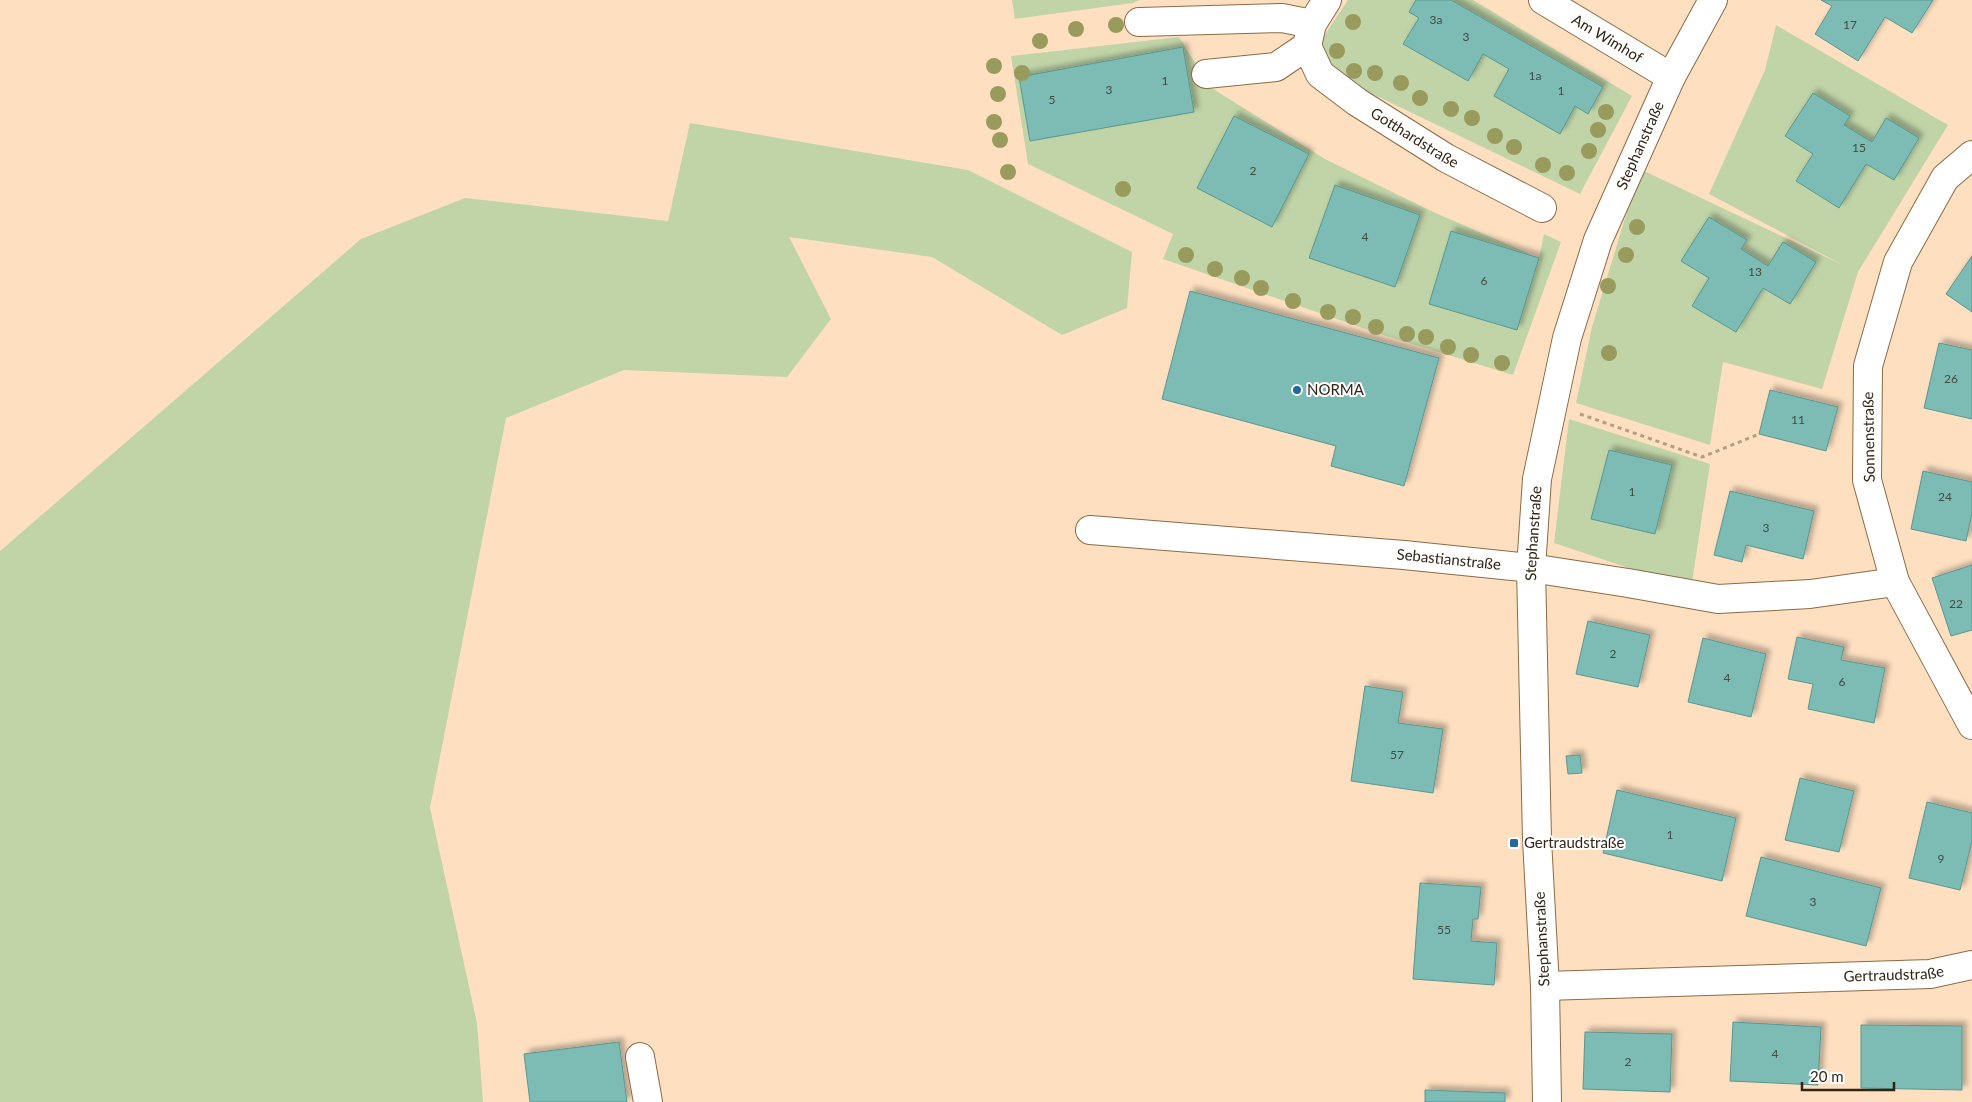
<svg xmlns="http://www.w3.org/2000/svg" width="1972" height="1102" font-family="Lato,sans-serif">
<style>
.green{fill:#c0d4a8}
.building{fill:#7cbcb5;stroke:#589790;filter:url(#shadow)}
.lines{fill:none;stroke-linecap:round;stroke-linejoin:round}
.street-casing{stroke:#8c6a46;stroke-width:30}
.path{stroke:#b59d84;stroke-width:3;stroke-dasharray:4 4;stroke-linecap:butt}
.street{stroke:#fff;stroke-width:28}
.tree{fill:#999b5d}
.poi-dot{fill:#25669c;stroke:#fff;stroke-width:2}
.labels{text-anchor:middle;stroke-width:4;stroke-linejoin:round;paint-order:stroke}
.number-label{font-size:12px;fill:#454b3e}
.street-label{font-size:15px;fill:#332516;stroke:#fff}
.poi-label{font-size:15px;fill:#332516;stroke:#fff;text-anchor:start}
</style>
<defs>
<filter id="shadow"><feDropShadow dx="4.5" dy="-4.5" stdDeviation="2.5" flood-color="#0004"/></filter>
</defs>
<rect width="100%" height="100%" fill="#fee0c1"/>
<g class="green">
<path d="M1012,0H1140L1133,3L1015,19Z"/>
<path d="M1348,0H1473L1632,96L1580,194L1352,84L1316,48Z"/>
<path d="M1776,25L1948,125L1858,272L1822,389L1723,362L1710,445L1576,403L1592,327L1640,169L1843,265L1709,194L1765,70Z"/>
<path d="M1179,37L1210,87L1325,159L1431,211L1539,258L1544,234L1561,242L1513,375L1380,334L1163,259L1173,234L1028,164L1011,56Z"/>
<path d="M690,123L968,170L1132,252L1127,308L1062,335L932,257L789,237L831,319L787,377L624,370L506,418L430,808L477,1023L483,1102H0V551L361,239L465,198L668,221Z"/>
<path d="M1569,419L1710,464L1691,589L1554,543Z"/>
</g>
<g class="building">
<path d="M1416,0H1451L1603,87L1588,114L1575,106L1560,134L1494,96L1509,69L1483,54L1468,81L1403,44L1419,18L1409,12Z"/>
<path d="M1821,0H1933L1912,33L1885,17L1858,61L1815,34L1832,6Z"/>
<path d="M1183,47L1194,112L1030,141L1019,77Z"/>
<path d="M1813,93L1850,116L1844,125L1872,142L1886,118L1919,138L1894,180L1866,164L1839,208L1796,181L1813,154L1785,136Z"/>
<path d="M1234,116L1309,154L1272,227L1197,188Z"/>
<path d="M1335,185L1420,215L1395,287L1309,258Z"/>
<path d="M1709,217L1747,240L1741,249L1768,266L1783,242L1816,262L1790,304L1763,288L1736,332L1692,306L1709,278L1681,261Z"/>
<path d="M1451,231L1539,258L1517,330L1429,304Z"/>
<path d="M1972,256V312L1946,294Z"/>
<path d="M1190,291L1439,358L1404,486L1331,466L1336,446L1162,399Z"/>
<path d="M1939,343L1972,350V419L1924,408Z"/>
<path d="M1770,390L1838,407L1826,451L1759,434Z"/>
<path d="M1609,450L1672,465L1655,534L1591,519Z"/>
<path d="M1923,471L1972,482V513L1966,541L1911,529Z"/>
<path d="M1730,491L1814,511L1803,559L1746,545L1742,562L1714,555Z"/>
<path d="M1972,565V630L1951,636L1932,578Z"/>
<path d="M1588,621L1650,635L1638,687L1576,674Z"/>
<path d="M1797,637L1844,647L1841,660L1885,668L1874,723L1808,709L1813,684L1788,679Z"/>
<path d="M1703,638L1766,654L1751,717L1688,702Z"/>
<path d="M1365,686L1403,692L1398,723L1443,729L1433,793L1351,781Z"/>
<path d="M1580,755L1582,773L1568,774L1566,756Z"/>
<path d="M1800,778L1854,791L1839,852L1785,840Z"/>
<path d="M1617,790L1736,818L1722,881L1603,853Z"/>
<path d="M1927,802L1972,813V841L1960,890L1909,878Z"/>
<path d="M1761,857L1881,888L1866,946L1746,916Z"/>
<path d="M1420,883L1481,887L1478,919H1473L1471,941L1497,943L1494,985L1413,979Z"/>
<path d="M1733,1022L1821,1027L1818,1085L1730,1081Z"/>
<path d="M1861,1025L1962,1026V1090L1861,1088Z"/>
<path d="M1585,1032L1672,1034L1670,1092L1583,1089Z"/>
<path d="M619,1042L627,1102H530L524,1054Z"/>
<path d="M1425,1090L1505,1093V1102H1425Z"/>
</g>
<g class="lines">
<g class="street-casing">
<g id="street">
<path id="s1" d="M1327,0L1312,24L1307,46L1320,74L1357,102L1446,158L1542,208"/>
<path id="s2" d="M1543,0L1671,77"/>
<path d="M1139,22L1282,18L1312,24"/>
<path d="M1206,74L1276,67L1307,46"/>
<path d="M1972,155L1945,178L1898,262L1868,366L1867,480L1895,582L1972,725"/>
<path id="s3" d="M1090,530L1404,555L1531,568L1628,583L1718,599L1810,594L1895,582"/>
<path id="s4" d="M1545,986L1930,974L1972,965"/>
<path d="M640,1057L648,1102"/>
<path id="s5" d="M1547,1102L1545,986L1537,840L1531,568L1537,479L1567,338L1598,240L1671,77L1713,0"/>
</g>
</g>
<path class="path" d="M1580,414L1702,457L1759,434"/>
<use href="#street" class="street"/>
</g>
<g class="tree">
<circle cx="1353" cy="22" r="8"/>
<circle cx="1116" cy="25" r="8"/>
<circle cx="1076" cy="29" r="8"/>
<circle cx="1040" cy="41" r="8"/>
<circle cx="1337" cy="51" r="8"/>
<circle cx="994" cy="66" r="8"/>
<circle cx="1354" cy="71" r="8"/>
<circle cx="1022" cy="73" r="8"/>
<circle cx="1375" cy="73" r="8"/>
<circle cx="1401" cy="83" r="8"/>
<circle cx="998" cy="94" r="8"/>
<circle cx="1420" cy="98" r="8"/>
<circle cx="1451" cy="109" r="8"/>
<circle cx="1606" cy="112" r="8"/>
<circle cx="1472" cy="118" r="8"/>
<circle cx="994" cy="122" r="8"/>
<circle cx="1598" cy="130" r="8"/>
<circle cx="1495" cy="136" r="8"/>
<circle cx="1000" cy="140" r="8"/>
<circle cx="1514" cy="147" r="8"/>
<circle cx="1589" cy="151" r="8"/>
<circle cx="1543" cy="165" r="8"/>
<circle cx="1008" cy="172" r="8"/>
<circle cx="1567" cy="173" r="8"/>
<circle cx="1123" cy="189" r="8"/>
<circle cx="1637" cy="227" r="8"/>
<circle cx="1186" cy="255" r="8"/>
<circle cx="1626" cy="255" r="8"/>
<circle cx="1215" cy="269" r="8"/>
<circle cx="1242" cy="278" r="8"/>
<circle cx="1608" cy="286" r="8"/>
<circle cx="1261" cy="288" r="8"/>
<circle cx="1293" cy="301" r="8"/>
<circle cx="1328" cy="312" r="8"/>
<circle cx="1353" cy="317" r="8"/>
<circle cx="1376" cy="327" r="8"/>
<circle cx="1407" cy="334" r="8"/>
<circle cx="1426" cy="337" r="8"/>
<circle cx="1448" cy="347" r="8"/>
<circle cx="1609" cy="353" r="8"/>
<circle cx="1471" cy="355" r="8"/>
<circle cx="1502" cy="363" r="8"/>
</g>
<g class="poi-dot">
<circle cx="1297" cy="390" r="5"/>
<rect x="1509" y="838" width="10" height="10" rx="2.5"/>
</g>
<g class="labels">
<g class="number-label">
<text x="1436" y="24">3a</text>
<text x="1850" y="29">17</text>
<text x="1466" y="41">3</text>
<text x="1535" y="80">1a</text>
<text x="1165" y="85">1</text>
<text x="1109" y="94">3</text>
<text x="1561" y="95">1</text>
<text x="1052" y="104">5</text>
<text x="1859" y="152">15</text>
<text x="1253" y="175">2</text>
<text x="1365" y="241">4</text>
<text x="1755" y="276">13</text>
<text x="1484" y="285">6</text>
<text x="1951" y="383">26</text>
<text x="1798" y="424">11</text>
<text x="1632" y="496">1</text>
<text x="1945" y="501">24</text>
<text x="1766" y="532">3</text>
<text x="1956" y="608">22</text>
<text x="1613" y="658">2</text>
<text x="1727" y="682">4</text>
<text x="1842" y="686">6</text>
<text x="1397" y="759">57</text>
<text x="1670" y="839">1</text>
<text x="1941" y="863">9</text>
<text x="1813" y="906">3</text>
<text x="1444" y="934">55</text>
<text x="1775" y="1058">4</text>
<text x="1628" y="1066">2</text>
</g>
<g class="street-label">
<text dy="5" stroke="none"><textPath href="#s2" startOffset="75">Am Wimhof</textPath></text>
<text dy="5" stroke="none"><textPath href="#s1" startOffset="196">Gotthardstraße</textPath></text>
<text dy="5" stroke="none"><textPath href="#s5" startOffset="974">Stephanstraße</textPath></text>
<text transform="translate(1869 437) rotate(-91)" y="5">Sonnenstraße</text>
<text dy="5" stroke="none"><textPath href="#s5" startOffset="569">Stephanstraße</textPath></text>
<text dy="5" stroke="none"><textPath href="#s3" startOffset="360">Sebastianstraße</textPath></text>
<text transform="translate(1542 939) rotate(-93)" y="5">Stephanstraße</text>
<text dy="5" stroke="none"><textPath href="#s4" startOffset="349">Gertraudstraße</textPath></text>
</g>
<g class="poi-label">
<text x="1307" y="395">NORMA</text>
<text x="1524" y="848">Gertraudstraße</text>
</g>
</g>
<path d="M1802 1082v8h92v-8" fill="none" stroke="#332516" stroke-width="2.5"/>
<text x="1810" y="1082" font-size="15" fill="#332516" stroke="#ffffff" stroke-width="4" paint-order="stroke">20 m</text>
</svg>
